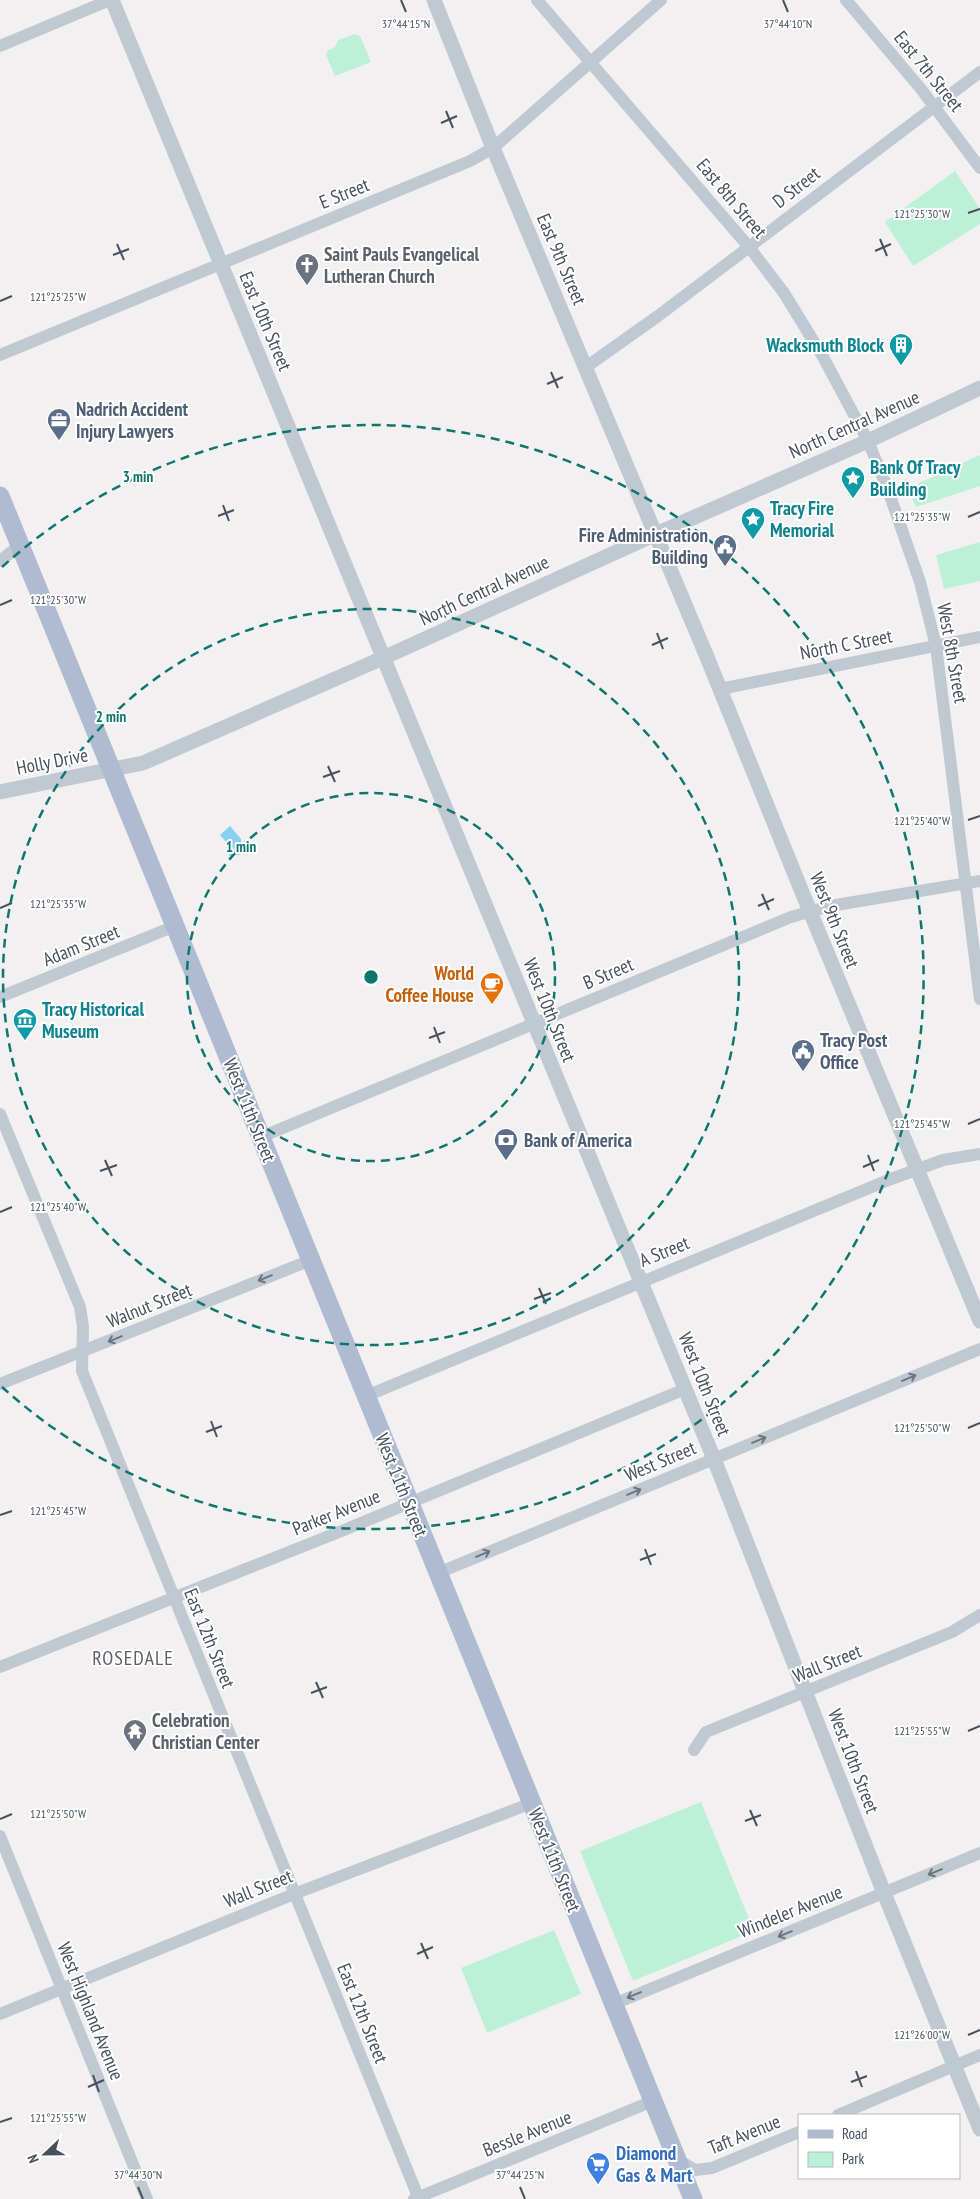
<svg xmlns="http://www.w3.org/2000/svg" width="980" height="2199" font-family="'PT Sans Narrow',sans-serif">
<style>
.green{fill:#bdf1d7}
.water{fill:#88cff0}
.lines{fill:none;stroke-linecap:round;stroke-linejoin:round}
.minor{stroke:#c0c8d2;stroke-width:12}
.tertiary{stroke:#c0c8d2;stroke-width:15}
.primary{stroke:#aebbd0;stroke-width:19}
.oneway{stroke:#6b7581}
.ticks{fill:none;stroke:#47515e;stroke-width:2}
.ring{fill:none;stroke:#0f766e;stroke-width:2.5;stroke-dasharray:9 6}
.labels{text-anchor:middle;stroke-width:4;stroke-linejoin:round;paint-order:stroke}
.street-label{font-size:19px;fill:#47515e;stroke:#fff}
.worship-label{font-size:19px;font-weight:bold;fill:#5b616d;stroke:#fff;text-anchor:start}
.culture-label{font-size:19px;font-weight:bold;fill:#0d838f;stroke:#fff;text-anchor:start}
.service-label{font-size:19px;font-weight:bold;fill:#4e5e75;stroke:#fff;text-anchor:start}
.food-label{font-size:19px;font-weight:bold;fill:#c56008;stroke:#fff;text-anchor:end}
.shop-label{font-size:19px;font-weight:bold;fill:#366cbe;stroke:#fff;text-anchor:start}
.neighbourhood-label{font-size:20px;letter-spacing:1px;fill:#5c5f65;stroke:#fff}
.ticks-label{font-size:12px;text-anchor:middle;fill:#47515e;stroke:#fff;stroke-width:4;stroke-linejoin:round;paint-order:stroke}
.centre{fill:#0f766e;stroke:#fff;stroke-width:2.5}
.ring-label{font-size:15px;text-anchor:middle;font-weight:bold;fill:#0f766e;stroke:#fff;stroke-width:4;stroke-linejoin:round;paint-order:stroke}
</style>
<rect width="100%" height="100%" fill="#f2f0f0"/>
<g class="green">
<path d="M355,34L360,36L371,62L335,76L326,55L328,50L335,47L338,40Z"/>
<path d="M955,171L980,209V224L913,266L885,222Z"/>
<path d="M980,455V486L916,507L908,488Z"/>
<path d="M980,542V581L944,589L936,555Z"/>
<path d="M701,1802L754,1931L633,1981L580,1851Z"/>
<path d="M554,1930L581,1994L487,2033L461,1968Z"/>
</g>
<path class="water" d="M230,826L241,839L242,854L229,856L228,844L220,835Z"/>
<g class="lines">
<g class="minor">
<path d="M537,0L749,247L784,293L822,355L868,441L888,490L920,582L936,646L980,999"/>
<path d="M846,0L921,89L980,168"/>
<path d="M0,46L110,0"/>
<path d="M0,355L470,161L493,148L661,0"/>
<path d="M586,367L658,316L980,72"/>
<path d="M0,561L20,545"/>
<path d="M720,689L980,637"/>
<path d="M0,997L175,926"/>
<path d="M0,1114L80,1307L83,1327L82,1371L419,2199"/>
<path d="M261,1137L791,917L830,906L980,881"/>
<path d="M0,1384L311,1260"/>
<path d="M366,1396L891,1179L943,1160L980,1154"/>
<path d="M438,1573L980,1349"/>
<path d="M0,1667L344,1530L685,1389"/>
<path d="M694,1750L706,1732L952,1632L980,1615"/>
<path d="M0,1836L147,2199"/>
<path d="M614,2004L980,1853"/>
<path d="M0,2014L294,1894L532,1803"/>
<path d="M838,2115L980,2055"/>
<path d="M677,2159L695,2170L712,2168L799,2132"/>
<path d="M414,2199L653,2101"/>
</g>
<g class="tertiary">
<path d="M112,0L714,1459L884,1893L980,2129"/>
<path d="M434,0L493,148L707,657L802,892L980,1321"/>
<path d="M0,792L143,763L383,658L656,534L868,441L980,388"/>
</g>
<path class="primary" d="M0,496L693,2199"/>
</g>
<defs><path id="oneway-shaft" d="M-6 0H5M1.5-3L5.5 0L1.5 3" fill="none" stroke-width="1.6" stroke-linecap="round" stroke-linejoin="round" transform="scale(1.25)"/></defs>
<g class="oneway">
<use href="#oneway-shaft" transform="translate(265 1278) rotate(158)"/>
<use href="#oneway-shaft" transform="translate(115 1339) rotate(158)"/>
<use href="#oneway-shaft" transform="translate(909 1378) rotate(-23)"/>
<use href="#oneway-shaft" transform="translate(759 1440) rotate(-22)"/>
<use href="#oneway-shaft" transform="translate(634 1492) rotate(-22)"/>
<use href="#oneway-shaft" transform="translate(483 1554) rotate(-23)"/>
<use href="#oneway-shaft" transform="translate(935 1872) rotate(158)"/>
<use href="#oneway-shaft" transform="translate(785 1934) rotate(158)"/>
<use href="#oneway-shaft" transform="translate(634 1995) rotate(157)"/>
</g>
<path class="ticks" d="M401,0L406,12M783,0L788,12M446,111L453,128M441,123L457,116M968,213L980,209M880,239L887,256M117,244L124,260M875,251L891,244M113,255L129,249M0,301L12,296M551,372L558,388M547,384L563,377M223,505L229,521M218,516L234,510M968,517L980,512M0,605L12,600M657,633L663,649M652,645L668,638M328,766L335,782M323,777L340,771M968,820L980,816M762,894L769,910M758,906L774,899M0,908L12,903M434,1027L440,1043M429,1038L445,1032M968,1124L980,1119M868,1155L874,1171M105,1160L112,1176M863,1167L879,1160M100,1171L117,1165M0,1212L12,1207M539,1288L546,1304M534,1299L551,1293M211,1421L217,1437M968,1428L980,1423M206,1432L222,1426M0,1515L12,1511M645,1549L651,1565M640,1560L656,1554M316,1682L323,1698M311,1693L327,1687M968,1731L980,1726M750,1810L757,1826M0,1819L12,1814M745,1821L761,1815M421,1943L428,1959M417,1954L433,1947M968,2035L980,2030M856,2071L862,2087M93,2075L99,2092M851,2082L867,2076M88,2087L104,2080M0,2122L12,2118M138,2187L143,2199M520,2187L525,2199"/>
<g class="ring">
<circle cx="371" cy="977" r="184"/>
<circle cx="371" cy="977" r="368"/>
<path d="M2 567A552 552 0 1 1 2 1387"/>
</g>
<defs>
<g id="church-pin" transform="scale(1.25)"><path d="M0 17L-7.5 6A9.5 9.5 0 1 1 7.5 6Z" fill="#6b7280" stroke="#fff"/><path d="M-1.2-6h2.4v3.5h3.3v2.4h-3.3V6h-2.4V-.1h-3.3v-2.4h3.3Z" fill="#fff"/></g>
<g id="building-pin" transform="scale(1.25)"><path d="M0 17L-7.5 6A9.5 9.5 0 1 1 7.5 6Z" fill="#0f9aa8" stroke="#fff"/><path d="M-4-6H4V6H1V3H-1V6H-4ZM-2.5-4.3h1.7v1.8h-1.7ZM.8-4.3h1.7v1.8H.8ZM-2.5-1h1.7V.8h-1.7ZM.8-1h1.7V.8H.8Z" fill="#fff"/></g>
<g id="office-pin" transform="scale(1.25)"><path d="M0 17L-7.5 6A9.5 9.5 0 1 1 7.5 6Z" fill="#5c6f8a" stroke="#fff"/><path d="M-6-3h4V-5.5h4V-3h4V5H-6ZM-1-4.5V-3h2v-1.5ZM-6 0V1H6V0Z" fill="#fff"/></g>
<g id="sight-pin" transform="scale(1.25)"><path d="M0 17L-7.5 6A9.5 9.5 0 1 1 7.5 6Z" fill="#0f9aa8" stroke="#fff"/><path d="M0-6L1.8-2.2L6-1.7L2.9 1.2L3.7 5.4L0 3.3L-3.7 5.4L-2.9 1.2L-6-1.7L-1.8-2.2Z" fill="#fff"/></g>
<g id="civic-pin" transform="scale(1.25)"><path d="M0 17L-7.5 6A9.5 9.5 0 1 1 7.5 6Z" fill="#5c6f8a" stroke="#fff"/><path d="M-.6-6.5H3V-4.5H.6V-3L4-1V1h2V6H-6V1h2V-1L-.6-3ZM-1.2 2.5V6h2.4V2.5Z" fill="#fff"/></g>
<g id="cafe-pin" transform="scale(1.25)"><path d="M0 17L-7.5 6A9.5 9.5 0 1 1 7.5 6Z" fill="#e8710a" stroke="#fff"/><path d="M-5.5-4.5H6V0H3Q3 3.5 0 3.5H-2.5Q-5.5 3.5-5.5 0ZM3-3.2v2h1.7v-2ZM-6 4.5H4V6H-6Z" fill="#fff"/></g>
<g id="museum-pin" transform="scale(1.25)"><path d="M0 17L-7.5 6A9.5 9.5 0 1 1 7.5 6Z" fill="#0f9aa8" stroke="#fff"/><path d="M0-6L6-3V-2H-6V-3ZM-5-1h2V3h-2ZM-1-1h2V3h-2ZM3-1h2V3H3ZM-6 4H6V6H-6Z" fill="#fff"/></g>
<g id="bank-pin" transform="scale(1.25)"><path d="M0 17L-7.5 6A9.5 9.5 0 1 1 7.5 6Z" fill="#5c6f8a" stroke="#fff"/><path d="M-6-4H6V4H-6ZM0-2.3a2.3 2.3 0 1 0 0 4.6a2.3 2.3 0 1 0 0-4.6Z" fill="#fff"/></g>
<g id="temple-pin" transform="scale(1.25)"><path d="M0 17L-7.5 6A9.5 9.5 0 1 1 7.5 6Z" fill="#6b7280" stroke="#fff"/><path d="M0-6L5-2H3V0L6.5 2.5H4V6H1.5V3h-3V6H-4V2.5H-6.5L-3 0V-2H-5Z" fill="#fff"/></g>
<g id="supermarket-pin" transform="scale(1.25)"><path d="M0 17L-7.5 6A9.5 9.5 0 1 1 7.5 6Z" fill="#3f7fe0" stroke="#fff"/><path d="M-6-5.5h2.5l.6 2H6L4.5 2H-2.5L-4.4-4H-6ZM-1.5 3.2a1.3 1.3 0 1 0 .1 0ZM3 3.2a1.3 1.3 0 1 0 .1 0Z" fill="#fff"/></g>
</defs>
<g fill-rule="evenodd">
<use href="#church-pin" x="307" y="265"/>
<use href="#building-pin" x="901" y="345"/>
<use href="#office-pin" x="59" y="420"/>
<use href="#sight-pin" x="853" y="478"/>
<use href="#sight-pin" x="753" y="519"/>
<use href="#civic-pin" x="725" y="546"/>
<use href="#cafe-pin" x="492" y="984"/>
<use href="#museum-pin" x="25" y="1020"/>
<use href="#civic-pin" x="803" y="1051"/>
<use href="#bank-pin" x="506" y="1140"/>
<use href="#temple-pin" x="135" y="1731"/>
<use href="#supermarket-pin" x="598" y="2164"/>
</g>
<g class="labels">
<g class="street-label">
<text transform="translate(929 71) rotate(51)" y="7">East 7th Street</text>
<text transform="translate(796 187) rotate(-38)" y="7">D Street</text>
<text transform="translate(344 193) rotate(-22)" y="7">E Street</text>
<text transform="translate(732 198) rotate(50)" y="7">East 8th Street</text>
<text transform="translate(562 259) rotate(67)" y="7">East 9th Street</text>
<text transform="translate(266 321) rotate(67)" y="7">East 10th Street</text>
<text transform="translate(854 424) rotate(-24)" y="7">North Central Avenue</text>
<text transform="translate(484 590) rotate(-25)" y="7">North Central Avenue</text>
<text transform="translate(846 644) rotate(-11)" y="7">North C Street</text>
<text transform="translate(953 653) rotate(80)" y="7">West 8th Street</text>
<text transform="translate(52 761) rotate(-11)" y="7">Holly Drive</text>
<text transform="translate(835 920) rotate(68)" y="7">West 9th Street</text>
<text transform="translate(81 945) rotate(-22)" y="7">Adam Street</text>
<text transform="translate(608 973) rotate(-23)" y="7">B Street</text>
<text transform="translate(550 1010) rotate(68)" y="7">West 10th Street</text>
<text transform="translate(250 1110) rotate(68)" y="7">West 11th Street</text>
<text transform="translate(664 1251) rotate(-22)" y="7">A Street</text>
<text transform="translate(149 1305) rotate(-22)" y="7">Walnut Street</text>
<text transform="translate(705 1384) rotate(68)" y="7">West 10th Street</text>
<text transform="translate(660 1461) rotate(-23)" y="7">West Street</text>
<text transform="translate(402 1485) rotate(68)" y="7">West 11th Street</text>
<text transform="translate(336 1512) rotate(-22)" y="7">Parker Avenue</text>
<text transform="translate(210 1638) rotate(68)" y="7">East 12th Street</text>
<text transform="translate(827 1663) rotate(-22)" y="7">Wall Street</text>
<text transform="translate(854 1761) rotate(69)" y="7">West 10th Street</text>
<text transform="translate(555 1860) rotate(68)" y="7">West 11th Street</text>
<text transform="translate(258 1888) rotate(-22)" y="7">Wall Street</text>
<text transform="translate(790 1911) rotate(-22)" y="7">Windeler Avenue</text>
<text transform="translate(91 2011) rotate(68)" y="7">West Highland Avenue</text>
<text transform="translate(363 2013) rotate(68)" y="7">East 12th Street</text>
<text transform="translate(527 2133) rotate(-22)" y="7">Bessle Avenue</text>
<text transform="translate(744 2134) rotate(-22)" y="7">Taft Avenue</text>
</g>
<g class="worship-label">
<text x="324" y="261">Saint Pauls Evangelical<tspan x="324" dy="22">Lutheran Church</tspan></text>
<text x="152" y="1727">Celebration<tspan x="152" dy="22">Christian Center</tspan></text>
</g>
<g class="culture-label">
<text x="884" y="352" text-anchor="end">Wacksmuth Block</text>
<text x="870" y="474">Bank Of Tracy<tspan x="870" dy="22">Building</tspan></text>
<text x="770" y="515">Tracy Fire<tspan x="770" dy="22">Memorial</tspan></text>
<text x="42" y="1016">Tracy Historical<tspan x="42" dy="22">Museum</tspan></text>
</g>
<g class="service-label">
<text x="76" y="416">Nadrich Accident<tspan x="76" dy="22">Injury Lawyers</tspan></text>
<text x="708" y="542" text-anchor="end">Fire Administration<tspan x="708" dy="22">Building</tspan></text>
<text x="820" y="1047">Tracy Post<tspan x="820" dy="22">Office</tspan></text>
<text x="524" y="1147">Bank of America</text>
</g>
<g class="food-label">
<text x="474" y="980">World<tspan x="474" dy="22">Coffee House</tspan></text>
</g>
<g class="shop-label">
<text x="616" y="2160">Diamond<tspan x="616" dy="22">Gas &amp; Mart</tspan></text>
</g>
<g class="neighbourhood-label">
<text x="133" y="1665">ROSEDALE</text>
</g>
</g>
<g class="ticks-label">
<text x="406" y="28">37°44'15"N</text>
<text x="788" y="28">37°44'10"N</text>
<text x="922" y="218">121°25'30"W</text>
<text x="58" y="301">121°25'25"W</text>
<text x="922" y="521">121°25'35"W</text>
<text x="58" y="604">121°25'30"W</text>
<text x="922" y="825">121°25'40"W</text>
<text x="58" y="908">121°25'35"W</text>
<text x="922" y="1128">121°25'45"W</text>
<text x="58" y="1211">121°25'40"W</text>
<text x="922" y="1432">121°25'50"W</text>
<text x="58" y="1515">121°25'45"W</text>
<text x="922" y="1735">121°25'55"W</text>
<text x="58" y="1818">121°25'50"W</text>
<text x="922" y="2039">121°26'00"W</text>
<text x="58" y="2122">121°25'55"W</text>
<text x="138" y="2179">37°44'30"N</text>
<text x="520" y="2179">37°44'25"N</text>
</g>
<circle cx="371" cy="977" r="8" class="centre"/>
<g class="ring-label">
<text x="138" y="482">3 min</text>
<text x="111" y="722">2 min</text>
<text x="241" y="852">1 min</text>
</g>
<rect x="798" y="2114" width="162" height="65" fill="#ffffff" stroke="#b5b9bf"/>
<rect x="808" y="2130" width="25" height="8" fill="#aebbd0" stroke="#b5b9bf"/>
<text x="842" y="2139" font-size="15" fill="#47515e">Road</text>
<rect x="808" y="2152" width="25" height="15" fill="#bdf1d7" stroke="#b5b9bf"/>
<text x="842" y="2164" font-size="15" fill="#47515e">Park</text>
<g transform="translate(45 2154) rotate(248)" stroke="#ffffff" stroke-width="4" paint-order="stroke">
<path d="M0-4L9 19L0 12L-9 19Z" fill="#47515e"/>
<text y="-8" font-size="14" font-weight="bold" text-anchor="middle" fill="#47515e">N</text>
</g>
</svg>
